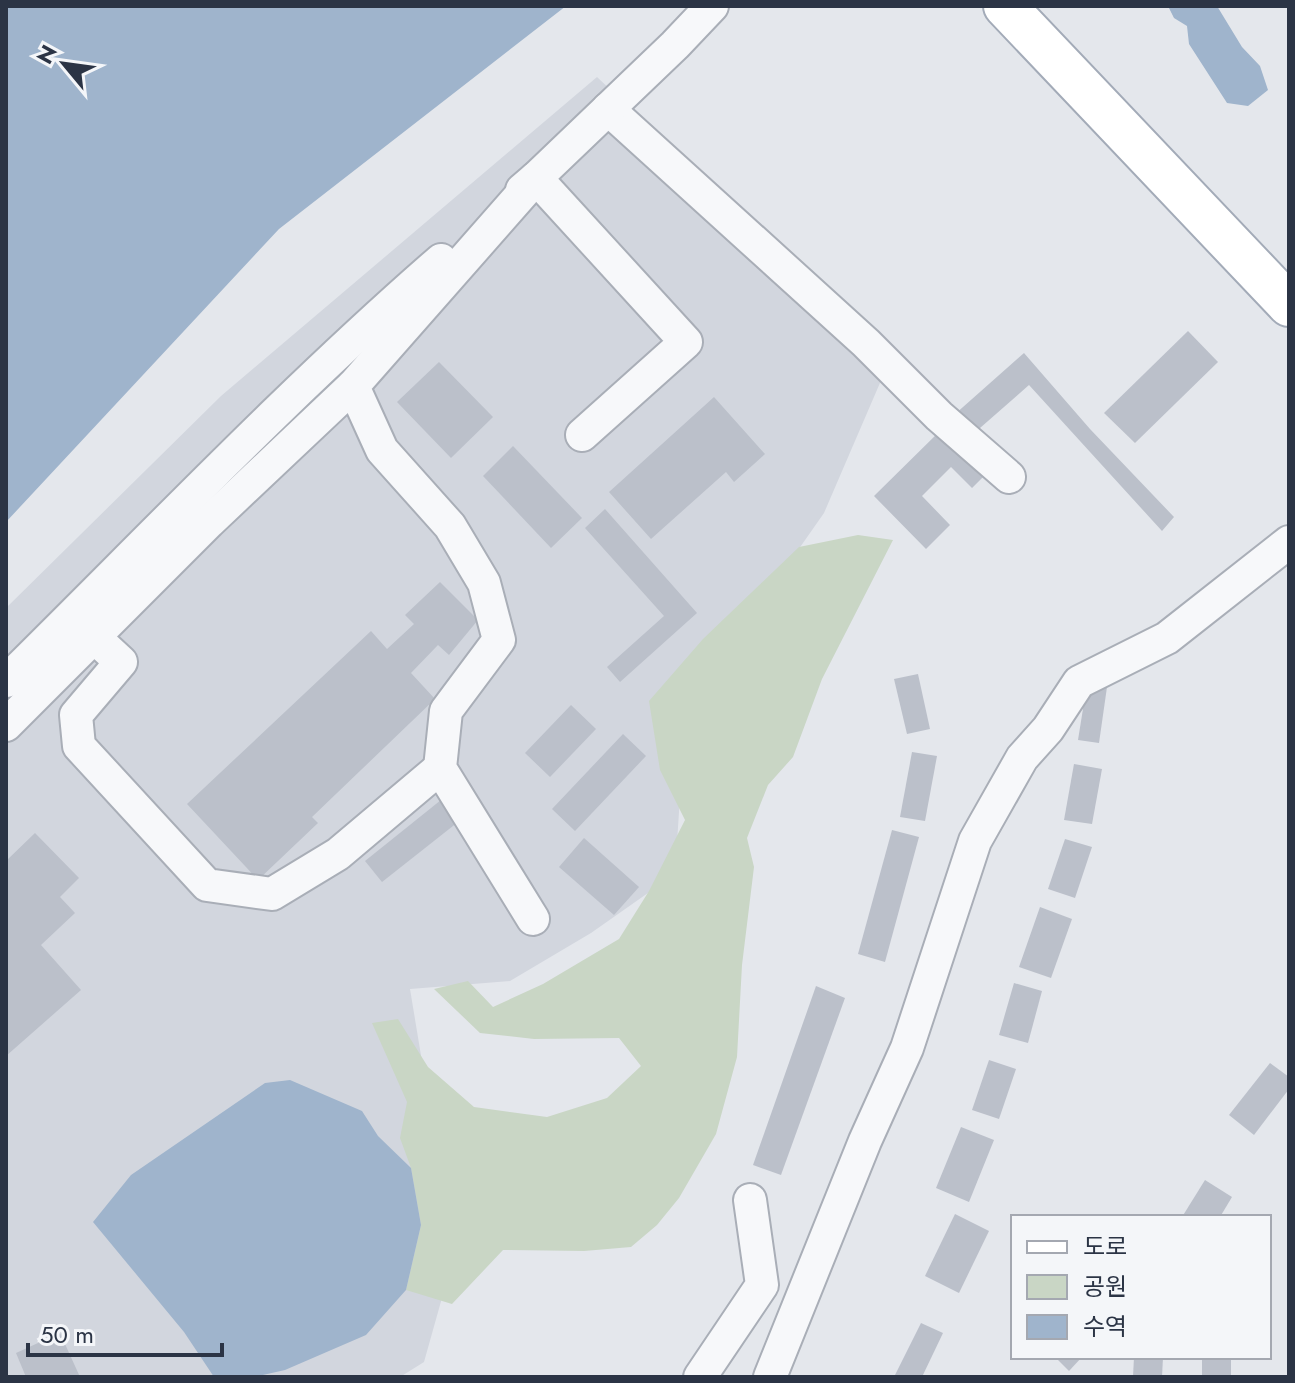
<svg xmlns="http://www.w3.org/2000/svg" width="1295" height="1383" font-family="Jost,'Noto Sans KR',sans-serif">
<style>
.built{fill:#d2d6de}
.green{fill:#c9d6c5}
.water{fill:#9fb4cc}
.building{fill:#bbc0ca}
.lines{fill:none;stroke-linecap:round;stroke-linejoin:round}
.minor-casing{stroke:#a9aeb7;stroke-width:36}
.major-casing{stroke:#a3abb8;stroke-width:46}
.minor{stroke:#f7f8fa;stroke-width:32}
.major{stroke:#fff;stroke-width:42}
</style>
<rect width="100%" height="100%" fill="#e4e7ec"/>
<path class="built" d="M597,77L892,355L824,513L761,603L684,734L675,874L591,933L510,981L410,989L454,1255L424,1362L400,1377H6V608L221,396Z"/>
<path class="green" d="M858,535L893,540L822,679L793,757L768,785L747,838L754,867L742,965L737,1057L716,1134L679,1198L657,1225L631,1247L584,1251L503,1250L452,1304L406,1290L421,1225L411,1168L400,1138L407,1102L372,1023L398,1019L428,1067L474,1107L547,1117L607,1098L641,1066L619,1038L534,1039L480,1033L434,989L468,981L493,1007L543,984L619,939L649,891L685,820L660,770L649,701L703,639L799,547Z"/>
<g class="water">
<path d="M6,6H566L279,229L6,522Z"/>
<path d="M1168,6H1217L1242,47L1260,66L1268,90L1248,106L1227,103L1189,44L1187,26L1174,18Z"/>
<path d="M290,1080L362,1111L378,1136L411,1168L421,1225L406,1290L366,1335L285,1370L254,1377H214L184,1332L93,1222L131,1175L265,1083Z"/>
</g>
<g class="building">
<path d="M1188,331L1218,362L1135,443L1104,413Z"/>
<path d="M1024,353L1090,429L1174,517L1162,531L1029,385L972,435L954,415Z"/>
<path d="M439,362L493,417L451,458L397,402Z"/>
<path d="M714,397L765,454L734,482L726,472L651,539L609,492Z"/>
<path d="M942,429L986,474L972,488L951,467L922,496L950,525L926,549L874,496Z"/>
<path d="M513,446L582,518L551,548L483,476Z"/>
<path d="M605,509L697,613L620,682L607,667L664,616L585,528Z"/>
<path d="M440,582L478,620L449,655L438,645L411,673L435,699L312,817L318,823L258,880L187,804L371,631L387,649L414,624L405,615Z"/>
<path d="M918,674L930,729L907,734L894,679Z"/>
<path d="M1087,684L1107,687L1099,743L1078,740Z"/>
<path d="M571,705L596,729L550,777L525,753Z"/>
<path d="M623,734L646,756L575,831L552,809Z"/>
<path d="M912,752L937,756L925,821L900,817Z"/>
<path d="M1074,764L1102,769L1092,824L1064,820Z"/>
<path d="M441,800L458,822L382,882L365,861Z"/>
<path d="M892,830L919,837L885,962L858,954Z"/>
<path d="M35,833L79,878L60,897L75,913L41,945L81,990L6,1056V861Z"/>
<path d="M584,838L639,887L614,915L559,867Z"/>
<path d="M1065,839L1092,847L1075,898L1048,889Z"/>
<path d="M1040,907L1072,919L1051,978L1019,967Z"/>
<path d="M1014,983L1042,991L1028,1043L999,1035Z"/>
<path d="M816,986L845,998L781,1175L753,1165Z"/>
<path d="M989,1060L1016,1069L999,1119L972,1110Z"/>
<path d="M1270,1063L1289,1077V1089L1254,1135L1229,1115Z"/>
<path d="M961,1127L994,1140L969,1202L936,1188Z"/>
<path d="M1205,1180L1232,1197L1220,1217H1182Z"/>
<path d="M955,1214L989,1231L959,1293L925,1276Z"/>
<path d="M921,1323L943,1333L922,1377H894Z"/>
<path d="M60,1333L80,1377H26L16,1353Z"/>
<path d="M1055,1357H1082L1069,1371Z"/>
<path d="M1134,1357H1163L1162,1377H1133Z"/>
<rect x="1202" y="1357" width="29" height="20"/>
</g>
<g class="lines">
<g class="minor-casing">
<g id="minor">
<path d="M608,109L866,343L939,416L1009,477"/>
<path d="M522,190L536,178L686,342L582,435"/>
<path d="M94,637L121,662L76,715L79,746L207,885L272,894L338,854L440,768"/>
<path d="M6,681C150,539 289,392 441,260"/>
<path d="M6,725L209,522L353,386"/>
<path d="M533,919L440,768L446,711L499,640L484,583L450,526L382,450L353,386L536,178L675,45L712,6"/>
<path d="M700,1377L762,1285L750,1200"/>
<path d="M770,1377L865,1141L907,1048L975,841L1022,758L1048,729L1079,682L1167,638L1289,542"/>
</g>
</g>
<g class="major-casing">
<path id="major" d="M1005,6L1289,305"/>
</g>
<use href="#minor" class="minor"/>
<use href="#major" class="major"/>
</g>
<rect width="1295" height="1383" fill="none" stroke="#2b3445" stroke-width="16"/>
<rect x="1011" y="1215" width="260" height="144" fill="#f4f6f9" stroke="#a4a8b1" stroke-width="2"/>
<rect x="1027" y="1241" width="40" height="12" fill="#ffffff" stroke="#a4a8b1" stroke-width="2"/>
<text x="1083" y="1255" font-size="24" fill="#2b3445">도로</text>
<rect x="1027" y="1275" width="40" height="24" fill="#c9d6c5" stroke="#a4a8b1" stroke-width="2"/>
<text x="1083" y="1295" font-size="24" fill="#2b3445">공원</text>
<rect x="1027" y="1315" width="40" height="24" fill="#9fb4cc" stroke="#a4a8b1" stroke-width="2"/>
<text x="1083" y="1335" font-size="24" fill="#2b3445">수역</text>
<g transform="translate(64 64) rotate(299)" stroke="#f4f6f9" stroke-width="6" paint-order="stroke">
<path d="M0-6L14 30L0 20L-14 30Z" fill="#2b3445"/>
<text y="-12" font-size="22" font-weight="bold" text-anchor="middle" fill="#2b3445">N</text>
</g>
<path d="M28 1343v12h194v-12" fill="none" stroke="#2b3445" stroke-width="4"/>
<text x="40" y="1343" font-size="24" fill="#2b3445" stroke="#f4f6f9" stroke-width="6" paint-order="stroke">50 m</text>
</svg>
